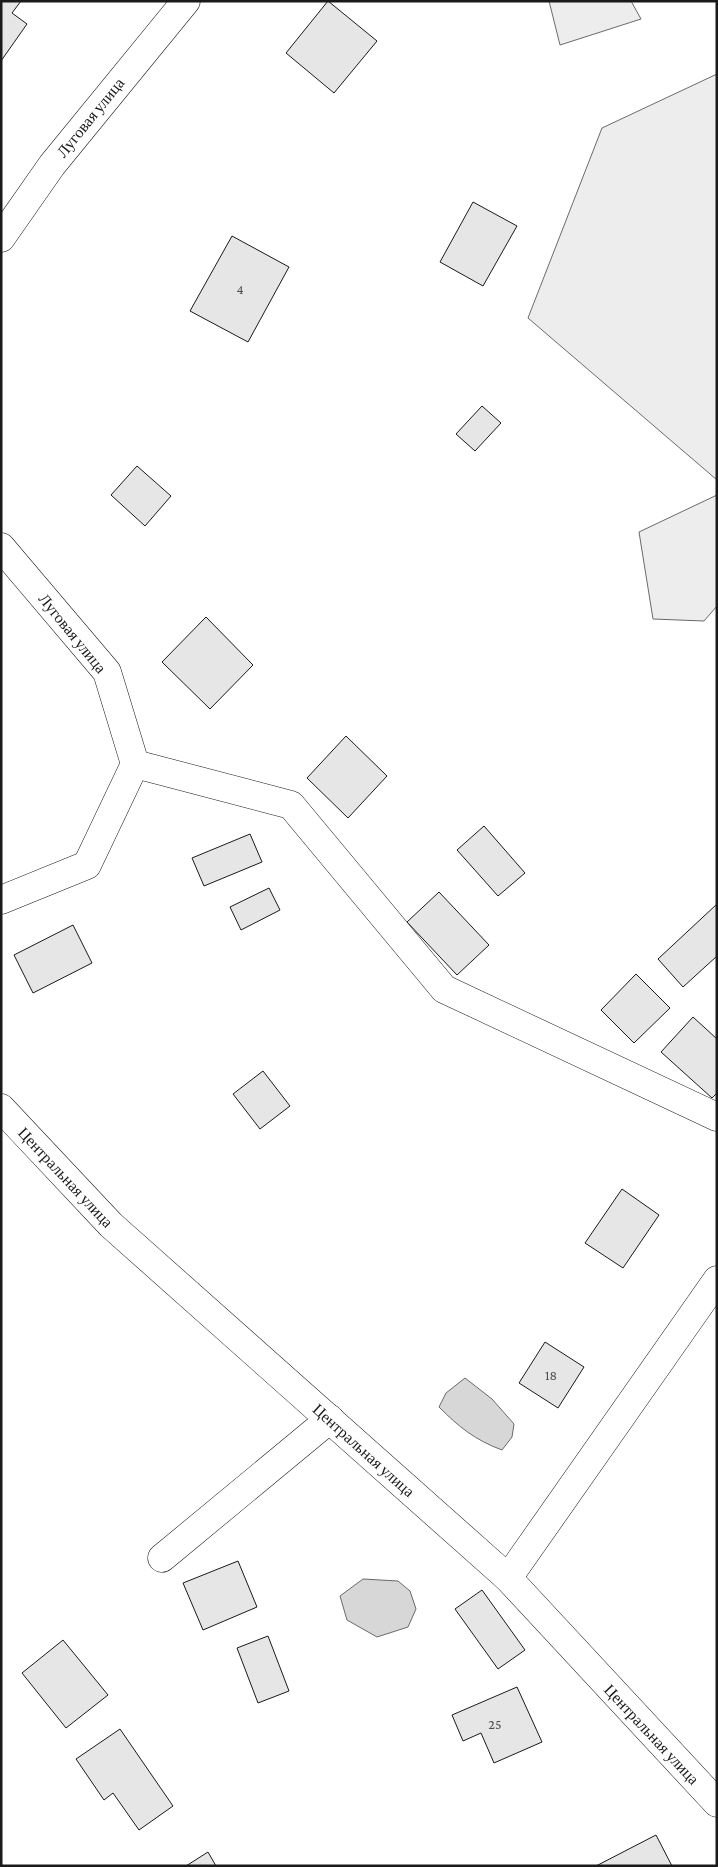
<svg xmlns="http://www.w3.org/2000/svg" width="718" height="1867" font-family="'Crimson Pro',serif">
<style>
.built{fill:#ededed;stroke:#6a6a6a}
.water{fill:#d7d7d7;stroke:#6a6a6a}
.building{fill:#e6e6e6;stroke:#1a1a1a}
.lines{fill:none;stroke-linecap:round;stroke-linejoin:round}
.minor-casing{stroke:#1a1a1a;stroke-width:29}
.minor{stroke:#fff;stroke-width:28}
.labels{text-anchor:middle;stroke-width:4;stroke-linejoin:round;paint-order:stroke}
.number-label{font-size:14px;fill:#4d4d4d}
.street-label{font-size:16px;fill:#1a1a1a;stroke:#fff}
</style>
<rect width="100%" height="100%" fill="#fff"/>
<g class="built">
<path d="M549,1H631L641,19L560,45Z"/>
<path d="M717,74V480L528,318L602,128Z"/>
<path d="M717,495V606L704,621L653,619L639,532Z"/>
</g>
<g class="water">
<path d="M465,1378L492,1399L514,1424L512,1437L502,1450C475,1440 459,1427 439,1407L446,1393Z"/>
<path d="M363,1579L398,1581L410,1591L416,1609L408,1627L377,1637L347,1620L340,1596Z"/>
</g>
<g class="building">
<path d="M1,1H21L12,13L27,24L1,61Z"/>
<path d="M328,1L377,41L334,93L286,53Z"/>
<path d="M473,202L517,226L483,286L440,262Z"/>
<path d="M232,236L289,267L248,342L190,311Z"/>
<path d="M482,406L501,423L475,451L456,434Z"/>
<path d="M137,466L171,496L145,526L111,495Z"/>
<path d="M206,617L253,665L210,709L162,662Z"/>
<path d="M346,736L387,776L348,818L307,778Z"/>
<path d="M484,826L525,873L498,896L457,850Z"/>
<path d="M250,834L262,862L204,886L192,858Z"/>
<path d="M269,888L280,910L241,930L230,907Z"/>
<path d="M439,892L489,945L457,975L407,922Z"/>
<path d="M717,904V956L683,987L658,959Z"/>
<path d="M73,925L92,963L33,993L14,955Z"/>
<path d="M636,974L670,1008L634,1043L601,1010Z"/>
<path d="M693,1017L717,1039V1093L712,1098L661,1052Z"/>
<path d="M263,1071L290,1106L260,1129L233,1094Z"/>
<path d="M622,1189L659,1215L623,1268L585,1243Z"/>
<path d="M545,1342L584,1367L558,1408L519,1383Z"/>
<path d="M238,1561L257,1607L203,1630L183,1583Z"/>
<path d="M482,1590L525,1650L498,1669L455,1609Z"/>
<path d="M268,1636L289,1691L258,1703L237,1648Z"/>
<path d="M63,1640L108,1695L66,1728L22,1673Z"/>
<path d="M517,1687L542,1742L494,1763L481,1733L463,1741L452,1715Z"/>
<path d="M120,1729L173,1806L139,1830L113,1793L104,1800L76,1759Z"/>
<path d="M656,1835L672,1866H596Z"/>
<path d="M208,1852L216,1866H186Z"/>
</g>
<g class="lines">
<g class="minor-casing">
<g id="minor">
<path d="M1,238L52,165L186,1"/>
<path d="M1,547L107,672L135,764L87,865L1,900"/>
<path d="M135,764L291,805L444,989L717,1117"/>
<path d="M1,1108L111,1225L508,1578L717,1803"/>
<path d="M162,1558L330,1419"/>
<path d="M508,1578L717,1280"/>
</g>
</g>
<use href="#minor" class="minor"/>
</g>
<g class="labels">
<g class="number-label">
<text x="240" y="294">4</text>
<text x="551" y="1380">18</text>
<text x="495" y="1729">25</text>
</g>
<g class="street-label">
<text transform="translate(90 117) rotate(-51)" y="6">Луговая улица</text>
<text transform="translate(73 633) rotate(51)" y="6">Луговая улица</text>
<text transform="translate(66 1177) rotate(47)" y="6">Центральная улица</text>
<text transform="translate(364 1450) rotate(42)" y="6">Центральная улица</text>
<text transform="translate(652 1734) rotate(47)" y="6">Центральная улица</text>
</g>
</g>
<rect width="718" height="1867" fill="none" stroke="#1a1a1a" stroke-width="5"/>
</svg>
